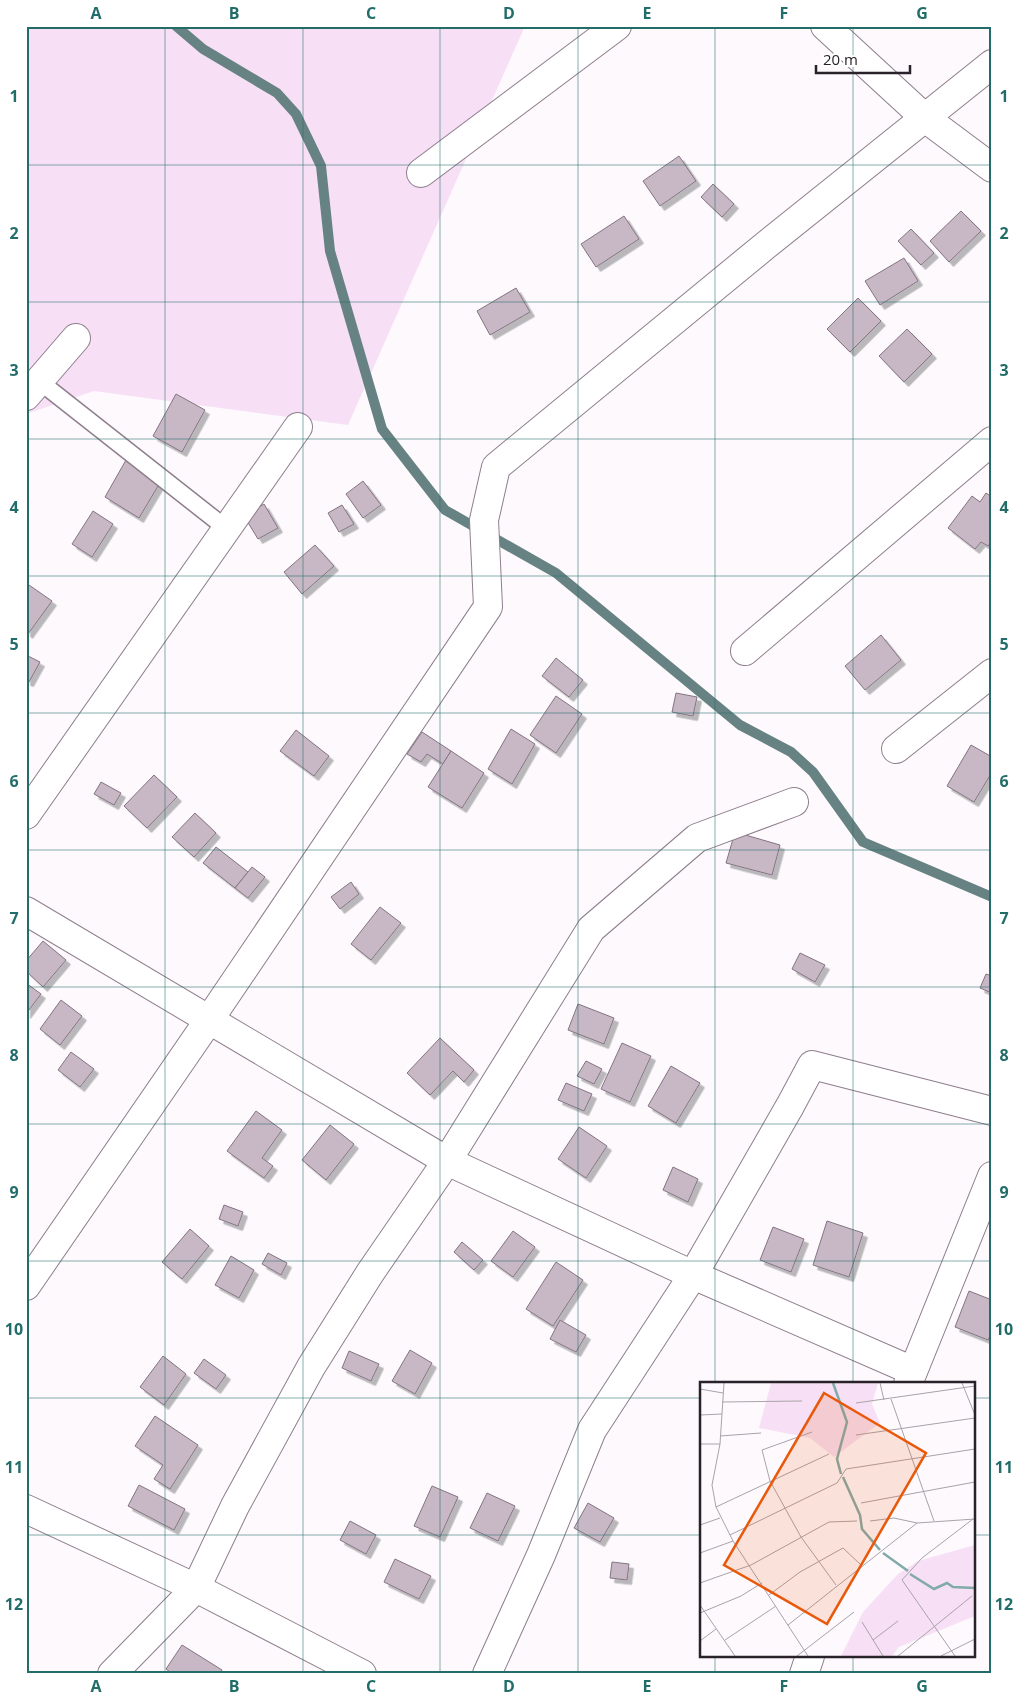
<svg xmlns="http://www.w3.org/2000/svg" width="1018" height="1700" font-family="'Open Sans',sans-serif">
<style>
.green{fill:#f7e0f5}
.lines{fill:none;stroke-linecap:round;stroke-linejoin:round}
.stream{stroke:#678282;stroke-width:10}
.building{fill:#c8b8c6;stroke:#837482;filter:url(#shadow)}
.service-casing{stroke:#8e7e8c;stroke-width:19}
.minor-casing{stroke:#8e7e8c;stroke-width:30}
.tertiary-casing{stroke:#8e7e8c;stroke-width:30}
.service{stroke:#fff;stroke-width:16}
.minor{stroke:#fff;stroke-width:28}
.tertiary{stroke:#fff;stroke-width:28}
.grid{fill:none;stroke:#226d69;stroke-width:1;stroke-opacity:0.55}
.inset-river{fill:none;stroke:#81aba8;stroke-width:2.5}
.inset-road{fill:none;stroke:#a8a3a8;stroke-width:1}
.view{fill:#e8590c;fill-opacity:0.15;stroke:#e8590c;stroke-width:2.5}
.inset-edge{fill:none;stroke:#292329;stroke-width:2.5}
.neatline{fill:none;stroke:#226d69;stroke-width:2}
.grid-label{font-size:16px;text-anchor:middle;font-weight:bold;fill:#226d69}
</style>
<defs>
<filter id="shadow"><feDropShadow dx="4.5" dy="4.5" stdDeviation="0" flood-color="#0004"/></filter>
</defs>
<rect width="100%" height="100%" fill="#fdf9fd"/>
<path class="green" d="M26,26H525L348,425L94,391L26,414Z"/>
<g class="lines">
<path class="stream" d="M176,26L203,49L277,93L296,114L321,166L330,251L382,429L445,510L556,573L740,725L791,752L813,772L863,842L992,897"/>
</g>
<g class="building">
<path d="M679,156L696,181L660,206L643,181Z"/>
<path d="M713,184L734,204L722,217L701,197Z"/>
<path d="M961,211L981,231L949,262L930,241Z"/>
<path d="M624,216L639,239L596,267L581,244Z"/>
<path d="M911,229L934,253L921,265L898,241Z"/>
<path d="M904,258L918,281L880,305L865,281Z"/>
<path d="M516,288L530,312L490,335L477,311Z"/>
<path d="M858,298L881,321L850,352L827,329Z"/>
<path d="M907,329L932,354L904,382L879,356Z"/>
<path d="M176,394L205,410L182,452L153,436Z"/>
<path d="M126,460L161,481L139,518L105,497Z"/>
<path d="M363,481L381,505L363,518L346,494Z"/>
<path d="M986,493L992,497V541L988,546L981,542L975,549L948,528L972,496L980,502Z"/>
<path d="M264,504L278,528L258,539L244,516Z"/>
<path d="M342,505L354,524L339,532L328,513Z"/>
<path d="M93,511L113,524L92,557L72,544Z"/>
<path d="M315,545L334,566L302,594L284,572Z"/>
<path d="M29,585L52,601L28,634L26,632V588Z"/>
<path d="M881,635L901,660L865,690L845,666Z"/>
<path d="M26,655L40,662L29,682L26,681Z"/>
<path d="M556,658L583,680L569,697L542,676Z"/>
<path d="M676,693L697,697L693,716L672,712Z"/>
<path d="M556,696L582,714L556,753L530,735Z"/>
<path d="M511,729L535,744L512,784L488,769Z"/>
<path d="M296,730L329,756L314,776L280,751Z"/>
<path d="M422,732L451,751L443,764L427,754L421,762L407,754Z"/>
<path d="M971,745L992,757V772L974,802L947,786Z"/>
<path d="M451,751L484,773L462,808L428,787Z"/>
<path d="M154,775L177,797L147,828L124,806Z"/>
<path d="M101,782L121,793L114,805L94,794Z"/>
<path d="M195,813L216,833L194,857L172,837Z"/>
<path d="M735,832L780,845L772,875L726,863Z"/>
<path d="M216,847L248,872L235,888L203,863Z"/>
<path d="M252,867L265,877L248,898L235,888Z"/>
<path d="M351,882L359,894L340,909L331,897Z"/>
<path d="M380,907L401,923L371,960L351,944Z"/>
<path d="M43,941L66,960L43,987L26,971V961Z"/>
<path d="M800,953L825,965L815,982L792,969Z"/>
<path d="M986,974L992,976V993L980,988Z"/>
<path d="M26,983L41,994L26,1014Z"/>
<path d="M61,1000L82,1016L60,1045L40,1029Z"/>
<path d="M578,1004L614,1018L604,1044L568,1030Z"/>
<path d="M440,1038L474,1070L464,1082L453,1071L430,1095L407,1073Z"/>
<path d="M622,1043L651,1056L630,1102L601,1089Z"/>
<path d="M71,1052L94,1069L80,1087L58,1070Z"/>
<path d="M586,1061L602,1069L594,1084L577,1076Z"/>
<path d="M671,1066L700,1083L676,1123L648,1106Z"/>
<path d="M566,1083L592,1094L584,1111L558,1100Z"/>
<path d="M256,1111L282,1130L262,1158L273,1166L264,1178L227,1151Z"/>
<path d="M330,1125L354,1144L326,1180L302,1160Z"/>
<path d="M579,1127L607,1146L586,1178L558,1159Z"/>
<path d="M673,1167L698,1179L688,1202L663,1190Z"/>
<path d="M224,1205L243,1212L238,1226L219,1219Z"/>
<path d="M827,1221L863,1233L849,1277L813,1265Z"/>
<path d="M773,1227L804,1239L791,1272L760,1260Z"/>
<path d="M190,1229L209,1246L182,1279L162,1262Z"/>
<path d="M513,1231L535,1247L513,1277L491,1261Z"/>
<path d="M462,1242L483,1260L474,1270L454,1252Z"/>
<path d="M268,1253L287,1263L281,1275L262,1264Z"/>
<path d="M231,1256L254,1270L239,1298L215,1285Z"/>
<path d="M556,1262L583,1280L553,1326L526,1309Z"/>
<path d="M969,1291L992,1300V1332L988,1340L955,1327Z"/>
<path d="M560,1320L586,1335L576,1352L550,1339Z"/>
<path d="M410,1350L432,1363L415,1394L392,1381Z"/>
<path d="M349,1351L379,1364L371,1381L342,1368Z"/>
<path d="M163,1356L186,1374L164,1405L140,1387Z"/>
<path d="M204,1359L226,1375L216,1389L194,1373Z"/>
<path d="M155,1416L198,1445L170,1489L154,1479L163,1465L135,1446Z"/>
<path d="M139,1485L185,1509L174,1530L128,1506Z"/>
<path d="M432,1486L458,1497L440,1537L414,1526Z"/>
<path d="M487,1493L515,1506L498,1541L470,1528Z"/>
<path d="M588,1503L614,1518L600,1542L574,1528Z"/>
<path d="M350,1521L376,1535L366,1554L340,1540Z"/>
<path d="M395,1559L431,1576L419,1599L384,1582Z"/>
<path d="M612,1562L629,1564L627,1580L610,1578Z"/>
<path d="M182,1645L222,1670L220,1674H173L166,1669Z"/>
</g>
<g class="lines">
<g class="service-casing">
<path id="service" d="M39,381L227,529"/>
</g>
<g class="minor-casing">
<g id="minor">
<path d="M825,26L925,118L992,168"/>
<path d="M421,173L617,26"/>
<path d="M26,396L76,338"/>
<path d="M745,651L992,441"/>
<path d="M896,749L992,673"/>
<path d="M26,815L298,427"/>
<path d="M26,911L447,1161L693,1275L913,1371"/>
<path d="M26,1286L209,1020L488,607L484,520L496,467L766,245L992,64"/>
<path d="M908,1384L992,1176"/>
<path d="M112,1674L196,1588L235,1506L311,1367L370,1273L447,1161L591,929L697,838L794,802"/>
<path d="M487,1674L541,1555L592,1430L693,1275L790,1106L812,1065L992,1111"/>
<path d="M804,1674L810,1656"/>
</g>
</g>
<g class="tertiary-casing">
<path id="tertiary" d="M26,1509L196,1588L362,1674"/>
</g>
<use href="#service" class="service"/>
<use href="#minor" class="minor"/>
<use href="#tertiary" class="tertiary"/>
</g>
<path class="grid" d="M165,26V1674M303,26V1674M440,26V1674M578,26V1674M715,26V1384M853,26V1384M26,165H992M26,302H992M26,439H992M26,576H992M26,713H992M26,850H992M26,987H992M26,1124H992M26,1261H992M26,1398H702M974,1398H992M26,1535H702M974,1535H992M715,1656V1674M853,1656V1674"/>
<g transform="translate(700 1382)">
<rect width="275" height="275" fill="#fdf9fd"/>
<path d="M71,1H178L172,22L180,41L134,75L110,56L59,46ZM275,163V234L199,265L192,274H141L163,230L198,192L218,179Z" fill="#f7e0f5"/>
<path class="inset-river" d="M133,1L147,40L137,77L141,92M143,95L160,133L162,147L180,168M183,171L208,189M210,192L234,207L247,201L253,205L275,206"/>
<path class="inset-road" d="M24,1L20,62L12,103L16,125L33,159L108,274M180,1L184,18M262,1L275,33M0,7L23,11M191,17L234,139M22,20L102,19M156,21L275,4M0,33L22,32M112,50L62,68L70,99L101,155L136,203M156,53L275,36M20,54L61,51M0,62H20M161,121L275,100M16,125L129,72M170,139L194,136L217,141M0,143L20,136M30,153L137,101L146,87L275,67M0,171L33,159M0,201L51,183L129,140L157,139M69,213L100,190L143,166L161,183M0,223L35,274M0,231L41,214L62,201M162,240L183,274M88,243L217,141L275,137M25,258L76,224M173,258L198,239M0,259L16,247M97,274L154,230M198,274L272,214M241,274L275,257M255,274L202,198L222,176L273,137"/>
<path class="view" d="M124,11L226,71L127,242L24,183Z"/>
<rect width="275" height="275" class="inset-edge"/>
</g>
<rect width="1018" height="1700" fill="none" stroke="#ffffff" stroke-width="55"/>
<path d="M816 65v8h94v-8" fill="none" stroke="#292329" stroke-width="2.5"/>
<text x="823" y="65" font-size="15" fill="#292329" stroke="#ffffff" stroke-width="4" paint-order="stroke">20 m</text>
<rect x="28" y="28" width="962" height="1644" class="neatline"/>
<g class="grid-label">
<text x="96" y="19">A</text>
<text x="234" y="19">B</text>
<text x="371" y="19">C</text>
<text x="509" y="19">D</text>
<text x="647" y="19">E</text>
<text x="784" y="19">F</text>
<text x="922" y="19">G</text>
<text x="14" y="102">1</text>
<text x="1004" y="102">1</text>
<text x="14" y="239">2</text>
<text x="1004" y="239">2</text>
<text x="14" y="376">3</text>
<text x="1004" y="376">3</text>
<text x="14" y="513">4</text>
<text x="1004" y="513">4</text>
<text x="14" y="650">5</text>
<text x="1004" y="650">5</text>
<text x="14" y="787">6</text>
<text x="1004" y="787">6</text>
<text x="14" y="924">7</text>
<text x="1004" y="924">7</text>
<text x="14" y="1061">8</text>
<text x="1004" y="1061">8</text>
<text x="14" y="1198">9</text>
<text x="1004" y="1198">9</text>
<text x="14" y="1335">10</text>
<text x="1004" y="1335">10</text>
<text x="14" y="1473">11</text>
<text x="1004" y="1473">11</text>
<text x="14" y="1610">12</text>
<text x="1004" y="1610">12</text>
<text x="96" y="1692">A</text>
<text x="234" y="1692">B</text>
<text x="371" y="1692">C</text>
<text x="509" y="1692">D</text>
<text x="647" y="1692">E</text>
<text x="784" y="1692">F</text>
<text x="922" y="1692">G</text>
</g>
</svg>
